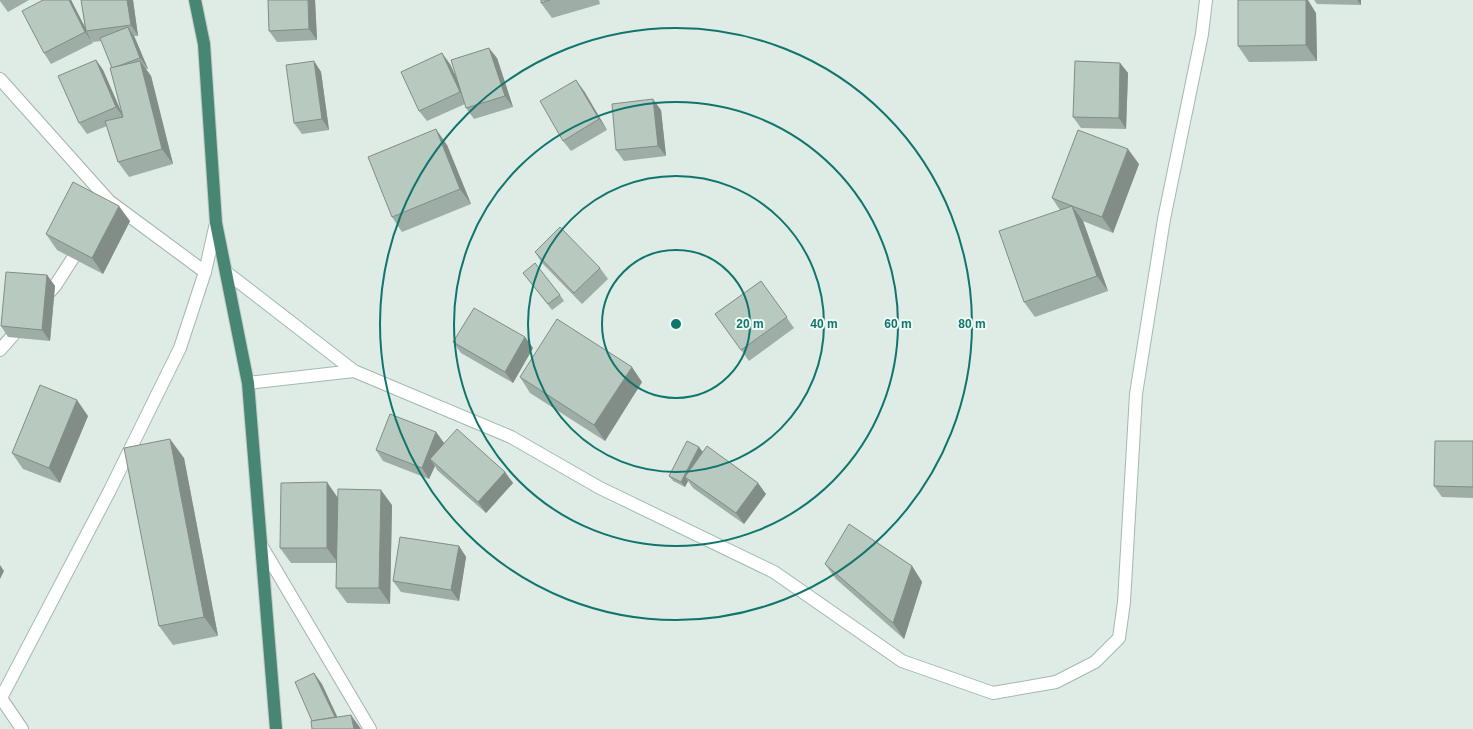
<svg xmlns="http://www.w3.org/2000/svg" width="1473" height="729" font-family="Helvetica,sans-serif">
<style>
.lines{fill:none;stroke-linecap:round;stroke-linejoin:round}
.minor-casing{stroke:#a2b3ac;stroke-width:14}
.tertiary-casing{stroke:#a2b3ac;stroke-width:14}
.secondary-casing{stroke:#a0baaf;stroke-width:14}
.trunk-casing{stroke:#c1c8c6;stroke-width:14}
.minor{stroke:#fff;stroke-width:12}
.tertiary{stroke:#fff;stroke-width:12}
.secondary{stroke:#fff;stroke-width:12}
.trunk{stroke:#468672;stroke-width:12}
.wall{fill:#9eada5}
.shaded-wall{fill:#818d86}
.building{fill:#b8c9c0;stroke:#818d86}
.ring{fill:none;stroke:#0f766e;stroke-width:2}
.centre{fill:#0f766e;stroke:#f0f8f3;stroke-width:2}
.ring-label{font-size:12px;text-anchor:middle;font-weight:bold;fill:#0f766e;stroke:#f0f8f3;stroke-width:4;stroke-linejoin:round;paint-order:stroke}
</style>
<rect width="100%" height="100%" fill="#dfebe5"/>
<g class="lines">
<g class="minor-casing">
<g id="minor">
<path d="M44,298L55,286L82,244"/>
<path d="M0,350L21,326"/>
<path d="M261,545L370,729"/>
<path d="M1,698L22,729"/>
</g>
</g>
<g class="tertiary-casing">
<path id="tertiary" d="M0,79L109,201L205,272"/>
</g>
<g class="secondary-casing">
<g id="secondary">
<path d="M226,272L354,371L511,437L600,488L774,572L902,661L993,693L1056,682L1095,662L1119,638L1124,602L1136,394L1164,219L1202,34L1206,0"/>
<path d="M248,383L354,371"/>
<path d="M0,700L109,492L180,348L205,272L216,223"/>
</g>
</g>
<g class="trunk-casing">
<path id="trunk" d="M195,0L204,44L216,223L248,383L276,729"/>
</g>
<use href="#minor" class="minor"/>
<use href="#tertiary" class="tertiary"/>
<use href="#secondary" class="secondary"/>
<use href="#trunk" class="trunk"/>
</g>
<g class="wall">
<path d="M0,0H29L8,12L0,1Z"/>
<path d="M71,0L85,28L81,0H133L138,36H134L148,69H146L151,76L173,164L129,177L118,162L107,126L87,134L79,123L96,60L103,70L122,114L112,68L102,41L93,42L90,37L93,43L51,64L44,53Z"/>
<path d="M268,0H315L317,40L277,42L269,31Z"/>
<path d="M541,0H599L600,4L552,18L541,3Z"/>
<path d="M1314,0H1361V5L1317,4Z"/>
<path d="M1316,13L1317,61L1249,62L1238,46Z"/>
<path d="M497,58L513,107L474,119L466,108L465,104L427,121L419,111L450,64L458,82Z"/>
<path d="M314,61L321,72L329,130L302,134L294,123Z"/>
<path d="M1120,63L1128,73L1126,129L1081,128L1073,117Z"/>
<path d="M584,91L607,130L571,151L563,141Z"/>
<path d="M661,110L666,156L624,161L616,150Z"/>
<path d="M447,145L471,204L402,232L392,217Z"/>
<path d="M1139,164L1113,233L1083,221L1108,291L1035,317L1024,302L1060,210L1052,198Z"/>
<path d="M130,221L103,274L57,250L46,234Z"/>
<path d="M535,252L600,268L608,279L582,304L542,263Z"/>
<path d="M523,273L560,295L564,301L552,310Z"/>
<path d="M47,275L55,286L50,341L8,337L1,326Z"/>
<path d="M761,281L794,328L749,361L715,314Z"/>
<path d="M525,337L533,348L513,383L461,353L453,342Z"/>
<path d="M520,377L642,382L605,441L530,393Z"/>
<path d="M88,416L60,483L23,469L12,453Z"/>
<path d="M436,432L444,443L443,444L505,472L513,483L486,513L437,470L435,466L429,479L383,461L376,450Z"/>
<path d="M1473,441V498L1442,497L1434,486Z"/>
<path d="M699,447L703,452L766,494L744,524L693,488L688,481L685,487L673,481L669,476Z"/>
<path d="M184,458L218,636L173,645L159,626Z"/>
<path d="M338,498L392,505L390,604L347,603L336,588L337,563H291L280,548Z"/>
<path d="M459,546L466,557L459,601L401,592L393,581Z"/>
<path d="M825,564L912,566L922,582L904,639L836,579Z"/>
</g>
<g class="shaded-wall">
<path d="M69,0H71L87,31H86L93,43L85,32Z"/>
<path d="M127,0H133L138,36L131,25Z"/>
<path d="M308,0H315L317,40L309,29Z"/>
<path d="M1306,0H1308L1316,13L1317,61L1306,45Z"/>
<path d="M1357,0H1361V5Z"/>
<path d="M128,27L135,38L148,69L140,58Z"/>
<path d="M489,48L497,58L513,107L505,96Z"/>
<path d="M442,53L450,64L468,103L460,92Z"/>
<path d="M96,60L103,70L124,118L116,107Z"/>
<path d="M140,61L151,76L173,164L162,149Z"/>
<path d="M314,61L321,72L329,130L322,119Z"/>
<path d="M1120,63L1128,73L1126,129L1119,118Z"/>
<path d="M576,80L584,91L607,130L599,119Z"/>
<path d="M653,99L661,110L666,156L658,146Z"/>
<path d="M436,129L447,145L471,204L460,189Z"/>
<path d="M1128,149L1139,164L1113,233L1102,217Z"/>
<path d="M119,206L130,221L103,274L92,258Z"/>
<path d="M1072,206L1083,221L1108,291L1097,276Z"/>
<path d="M47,275L55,286L50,341L42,330Z"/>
<path d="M525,337L533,348L513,383L505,372Z"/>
<path d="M632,367L642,382L605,441L594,425Z"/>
<path d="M77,400L88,416L60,483L49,468Z"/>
<path d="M436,432L444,443L435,464L430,459L435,466L429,479L422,468Z"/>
<path d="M170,439L184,458L218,636L204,617Z"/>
<path d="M699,447L703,453L685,477L688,481L685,487L681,482Z"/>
<path d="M505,472L513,483L486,513L478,502Z"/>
<path d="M327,482L338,498V563L327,548Z"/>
<path d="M758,483L766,494L744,524L736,513Z"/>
<path d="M381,490L392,505L390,604L379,588Z"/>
<path d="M459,546L466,557L459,601L451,590Z"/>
<path d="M0,565L4,571L0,579Z"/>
<path d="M912,566L922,582L904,639L893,623Z"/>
<path d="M314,673L322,684L343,729L337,722Z"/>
<path d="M351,715L361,729H354Z"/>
</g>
<g class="building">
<path d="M43,0H69L85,32L44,53L22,11Z"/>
<path d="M81,0H127L131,25L86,31Z"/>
<path d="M268,0H308L309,29L269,31Z"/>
<path d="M541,0H550L541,3Z"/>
<path d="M1238,0H1306V45L1238,46Z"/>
<path d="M128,27L140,58L121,65L112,68L100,38Z"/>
<path d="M489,48L505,96L466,108L451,60Z"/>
<path d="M442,53L460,92L419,111L401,72Z"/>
<path d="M96,60L116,107L79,123L58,76Z"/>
<path d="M140,61L162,149L118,162L105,121L123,117L110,68Z"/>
<path d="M314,61L322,119L294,123L286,65Z"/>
<path d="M1075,61L1120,63L1119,118L1073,117Z"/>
<path d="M576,80L599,119L563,141L540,101Z"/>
<path d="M653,99L658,146L616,150L612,104Z"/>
<path d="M436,129L460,189L392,217L368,157Z"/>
<path d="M1078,130L1128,149L1102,217L1072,206L1097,276L1024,302L999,231L1072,206L1052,198Z"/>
<path d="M73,182L119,206L92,258L46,234Z"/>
<path d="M560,227L600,268L574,293L535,252Z"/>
<path d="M535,263L560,295L548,304L523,273Z"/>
<path d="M6,272L47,275L42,330L1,326Z"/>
<path d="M761,281L787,317L741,350L715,314Z"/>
<path d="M474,308L525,337L505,372L453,342Z"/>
<path d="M557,319L632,367L594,425L520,377Z"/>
<path d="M40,385L77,400L49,468L12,453Z"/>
<path d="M390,414L436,432L422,468L376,450Z"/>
<path d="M457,429L505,472L478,502L430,459Z"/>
<path d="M170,439L204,617L159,626L124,448Z"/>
<path d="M687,441L699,447L681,482L669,476Z"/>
<path d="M1435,441H1473V487L1434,486Z"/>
<path d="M707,446L758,483L736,513L685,477Z"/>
<path d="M327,482V548H280L281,483Z"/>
<path d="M338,489L381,490L379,588H336Z"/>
<path d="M849,524L912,566L893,623L825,564Z"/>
<path d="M400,537L459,546L451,590L393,581Z"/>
<path d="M314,673L335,717L312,721L295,682Z"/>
<path d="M351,715L354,729H312L311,721Z"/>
</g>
<g class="ring">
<circle cx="676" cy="324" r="74"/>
<circle cx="676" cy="324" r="148"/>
<circle cx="676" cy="324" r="222"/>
<circle cx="676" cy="324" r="296"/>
</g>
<circle cx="676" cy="324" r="6" class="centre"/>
<g class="ring-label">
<text x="750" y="328">20 m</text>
<text x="824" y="328">40 m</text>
<text x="898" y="328">60 m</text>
<text x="972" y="328">80 m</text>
</g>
</svg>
